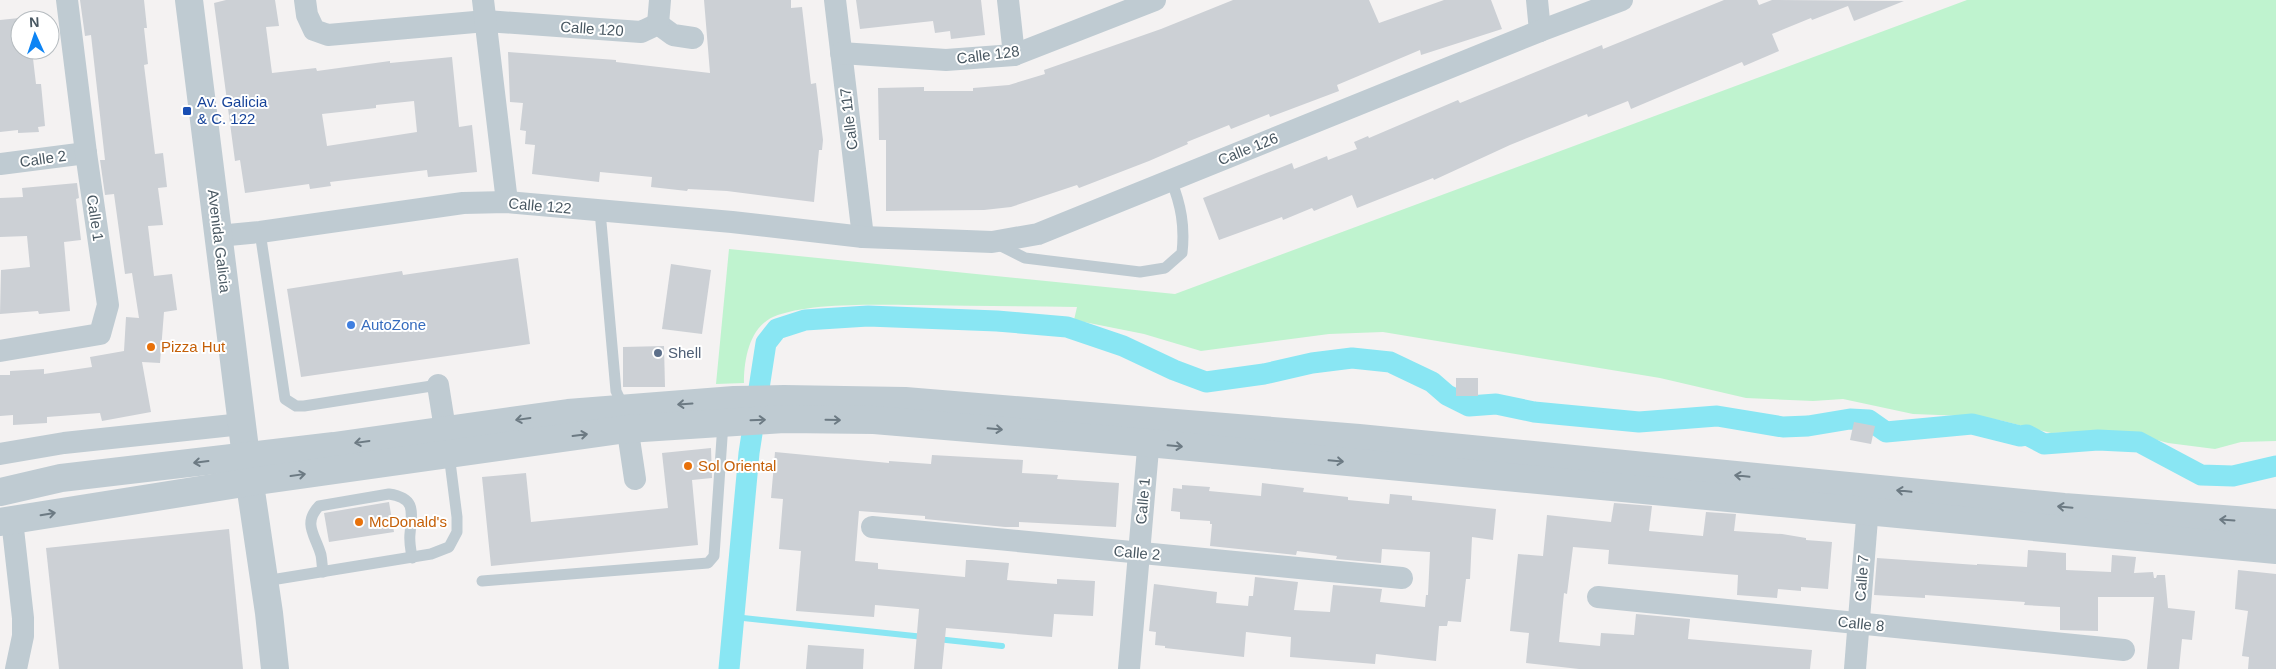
<svg xmlns="http://www.w3.org/2000/svg" width="2276" height="669" font-family="Helvetica,sans-serif">
<style>
.green{fill:#bff3cf}
.lines{fill:none;stroke-linecap:round;stroke-linejoin:round}
.stream{stroke:#89e6f3;stroke-width:6}
.canal{stroke:#89e6f3;stroke-width:21}
.building{fill:#ccd0d5;fill-rule:evenodd}
.service{stroke:#bfcbd2;stroke-width:11}
.minor{stroke:#bfcbd2;stroke-width:22}
.tertiary{stroke:#bfcbd2;stroke-width:28}
.oneway{stroke:#6c7a83}
.transit-dot{fill:#1a4fb4;stroke:#fff;stroke-width:2}
.shop-dot{fill:#3f7fe0;stroke:#fff;stroke-width:2}
.food-dot{fill:#e8710a;stroke:#fff;stroke-width:2}
.service-dot{fill:#5c6f8a;stroke:#fff;stroke-width:2}
.labels{text-anchor:middle;stroke-width:4;stroke-linejoin:round;paint-order:stroke}
.street-label{font-size:15px;fill:#485761;stroke:#fff}
.transit-label{font-size:15px;fill:#164399;stroke:#fff;text-anchor:start}
.shop-label{font-size:15px;fill:#366cbe;stroke:#fff;text-anchor:start}
.food-label{font-size:15px;fill:#c56008;stroke:#fff;text-anchor:start}
.service-label{font-size:15px;fill:#4e5e75;stroke:#fff;text-anchor:start}
</style>
<rect width="100%" height="100%" fill="#f4f2f2"/>
<path class="green" d="M1967,0H2276V441L2241,442L2215,449L2168,443L2131,433L2095,431L2051,433L1999,420L1964,416L1913,414L1843,399L1813,401L1746,398L1660,378L1383,332L1329,334L1201,351L1144,334L1074,320L1077,307C1024,306 970,306 917,305C878,305 808,302 773,317C749,328 744,360 744,383L716,384L729,249L1175,294Z"/>
<g class="lines">
<g class="stream">
<path d="M734,617L924,637"/>
<path d="M937,639L1002,646"/>
</g>
<path class="canal" d="M729,669L749,453L766,343L777,329L805,320L868,316L997,321L1067,327L1123,346L1174,370L1206,382L1264,374L1312,363L1352,358L1390,362L1432,382L1447,395L1469,406L1496,404L1534,412L1639,422L1717,416L1783,427L1808,426L1850,419L1869,420L1886,432L1972,424L2020,436L2027,435L2044,444L2098,440L2139,442L2201,475L2233,476L2276,466"/>
</g>
<g class="building">
<path d="M80,0H144L147,28H144L148,64L144,65L155,154L163,153L167,187L158,188L163,225L148,226L154,276L172,274L177,310L164,312L160,363L142,362L151,412L102,421L100,413L47,417V423L13,425V415L0,416V375H10V371L44,369V374L92,367L90,357L124,351L126,317L139,318L132,273L125,274L114,194L105,195L100,160H105L91,35L85,36Z"/>
<path d="M226,0H275L279,26L266,27L272,73L316,68L317,71L390,61V63L452,57L459,127L472,125L477,172L428,177L427,170L330,182L331,186L310,189L309,184L245,193L240,160L235,161L214,3ZM414,101L417,132L327,146L322,114L376,108V105Z"/>
<path d="M704,0H791V8L802,7L811,84L816,83L823,140L822,150H819L814,202L727,191L688,189L687,191L651,187L652,177L600,172L599,182L532,174L535,145L525,144L526,131L520,130L523,103L510,102L508,52L616,60V62L710,73Z"/>
<path d="M856,0H981L985,35L951,39L950,31L935,33L933,21L860,29Z"/>
<path d="M1233,0H1369L1379,23L1444,0H1491L1502,29L1421,55L1420,50L1337,85L1339,91L1270,117L1269,114L1231,129L1229,125L1187,142L1188,144L1149,161L1079,188L1077,185L1011,207L984,210L886,211V140H879L878,88L924,87V91H973V88L1009,85L1045,74L1044,70L1161,29Z"/>
<path d="M1724,0H1757L1759,5L1772,0L1904,1L1854,21L1848,6L1812,20L1811,18L1772,34L1779,51L1744,66L1742,62L1631,109L1628,101L1588,117L1587,114L1510,145L1434,180L1433,178L1357,208L1352,195L1314,211L1312,208L1283,220L1282,217L1219,240L1203,198L1292,163L1294,169L1327,156L1328,160L1357,149L1354,142L1368,136L1369,138L1458,100L1460,103L1602,45L1603,49Z"/>
<path d="M29,17V20H20V50H32L36,84H41L45,126L38,127L39,132L18,133V130L0,132V20Z"/>
<path d="M77,183L79,198L76,199L81,240L64,242L70,311L39,314L38,311L0,314L1,270L30,267L27,236L0,237V198L23,197L22,188Z"/>
<path d="M518,258L530,344L301,377L287,289L402,271L403,275Z"/>
<path d="M671,264L711,270L702,334L662,329Z"/>
<path d="M664,346L665,387H623V347Z"/>
<rect x="1456" y="378" width="22" height="18"/>
<path d="M1854,422L1875,426L1871,444L1850,440Z"/>
<path d="M711,448L712,478L692,480L698,545L491,566L482,477L526,473L531,522L668,508L662,453Z"/>
<path d="M775,452L889,463V461L931,464L932,455L1023,460L1022,473L1058,475L1057,479L1119,483L1116,527L1019,522V527H1005L925,519V516L859,511L855,561L878,563V569L965,577L966,560H972L1009,563L1007,580L1057,584V579L1095,581L1093,616L1054,614L1052,637L946,628L942,669H914L919,609L875,605L874,617L796,611L801,551L779,549L783,499L771,498Z"/>
<path d="M1262,483L1304,488L1303,492L1348,497V500L1389,504L1390,494L1412,496V500L1496,509L1493,540L1472,537L1470,579H1466L1461,622L1448,621L1447,626H1439L1436,661L1376,654L1375,664L1290,657L1291,637L1246,632L1244,657L1165,648V646L1155,645L1156,632L1149,631L1154,584L1217,592L1216,603L1248,606L1249,596H1253L1255,577L1298,582L1294,610L1330,612L1333,585L1382,589L1380,602L1425,607L1426,595H1428L1430,552L1382,549L1381,563L1336,559L1337,556L1297,551L1296,555L1210,546L1212,524H1210V521L1180,519V512L1171,511L1173,488L1182,489V485L1210,487L1209,491L1261,496Z"/>
<path d="M389,502L394,532L329,542L324,513Z"/>
<path d="M1614,503L1652,506L1649,531L1703,536L1706,512L1736,514L1734,531L1782,534L1806,538V540L1832,542L1828,589L1801,587V591L1778,589L1777,598L1737,595L1738,575L1608,564L1609,550L1573,547L1567,594L1564,593L1559,642L1600,646L1601,633L1634,635L1636,614L1690,619L1688,639L1812,650L1810,669H1579L1526,663L1529,633L1510,631L1518,554L1543,556L1547,515L1611,522Z"/>
<path d="M229,529L243,669H59L46,548Z"/>
<path d="M2028,550L2066,553V570L2111,572L2112,555L2136,557L2134,573L2153,572L2154,578H2156L2157,575H2165L2168,608L2195,611L2192,640L2182,639L2179,669H2147L2154,597H2098V631L2060,630V607L2024,605L2025,602L1925,595V598L1874,595L1877,558L1977,565V564L2027,567Z"/>
<path d="M2238,570L2276,574V669H2248L2249,657L2242,656L2248,611L2235,609Z"/>
<path d="M808,645L864,649L863,669H806Z"/>
</g>
<g class="lines">
<g class="service">
<path d="M600,211L616,391L624,408"/>
<path d="M260,232L285,399L296,406H304L438,385"/>
<path d="M997,244L1025,258L1140,272L1165,268L1182,253C1185,226 1181,205 1171,180"/>
<path d="M323,572C322,566 322,560 321,555C316,536 302,524 319,506L389,494C416,498 412,511 410,534C409,542 411,550 412,558"/>
<path d="M265,581L431,554L449,547L457,532V517L449,454"/>
<path d="M482,581L708,563L714,556L723,423"/>
</g>
<g class="minor">
<path d="M305,0L307,15L314,30L328,35L486,21L641,32L658,24L673,35L693,38"/>
<path d="M483,0L507,202"/>
<path d="M835,0L863,237"/>
<path d="M1008,0L1014,55"/>
<path d="M1537,0L1540,31"/>
<path d="M658,24L660,0"/>
<path d="M841,53L946,60L1014,55L1155,0"/>
<path d="M0,164L86,153"/>
<path d="M218,236L260,232L463,203L507,202L732,222L863,237L992,242L1038,234L1540,31L1622,0"/>
<path d="M0,351L100,334L108,305L86,153L67,0"/>
<path d="M438,385L445,429"/>
<path d="M625,412L635,479"/>
<path d="M0,454L64,443L242,424"/>
<path d="M12,520L23,618V636L16,669"/>
<path d="M872,527L1402,578"/>
<path d="M1598,597L2124,650"/>
<path d="M1129,669L1150,426"/>
<path d="M1855,669L1869,494"/>
</g>
<g class="tertiary">
<path d="M189,0L246,457L269,613L275,669"/>
<path d="M0,492L61,478L334,446L568,413L734,400L784,399L905,401L1359,438L2064,507L2276,523"/>
<path d="M0,522L250,482L627,429L784,419L874,420L1148,443L2276,550"/>
</g>
</g>
<defs><path id="oneway-shaft" d="M-6 0H5M1.5-3L5.5 0L1.5 3" fill="none" stroke-width="1.6" stroke-linecap="round" stroke-linejoin="round" transform="scale(1.25)"/></defs>
<g class="oneway">
<use href="#oneway-shaft" transform="translate(685 404) rotate(176)"/>
<use href="#oneway-shaft" transform="translate(523 419) rotate(172)"/>
<use href="#oneway-shaft" transform="translate(758 420) rotate(-2)"/>
<use href="#oneway-shaft" transform="translate(833 420) rotate(1)"/>
<use href="#oneway-shaft" transform="translate(995 429) rotate(5)"/>
<use href="#oneway-shaft" transform="translate(580 435) rotate(-7)"/>
<use href="#oneway-shaft" transform="translate(362 442) rotate(172)"/>
<use href="#oneway-shaft" transform="translate(1175 446) rotate(5)"/>
<use href="#oneway-shaft" transform="translate(1336 461) rotate(5)"/>
<use href="#oneway-shaft" transform="translate(201 462) rotate(173)"/>
<use href="#oneway-shaft" transform="translate(298 475) rotate(-8)"/>
<use href="#oneway-shaft" transform="translate(1742 476) rotate(-174)"/>
<use href="#oneway-shaft" transform="translate(1904 491) rotate(-174)"/>
<use href="#oneway-shaft" transform="translate(2065 507) rotate(-175)"/>
<use href="#oneway-shaft" transform="translate(48 514) rotate(-9)"/>
<use href="#oneway-shaft" transform="translate(2227 520) rotate(-176)"/>
</g>
<rect class="transit-dot" x="182" y="106" width="10" height="10" rx="2.5"/>
<circle class="shop-dot" cx="351" cy="325" r="5"/>
<g class="food-dot">
<circle cx="151" cy="347" r="5"/>
<circle cx="688" cy="466" r="5"/>
<circle cx="359" cy="522" r="5"/>
</g>
<circle class="service-dot" cx="658" cy="353" r="5"/>
<g class="labels">
<g class="street-label">
<text transform="translate(592 29) rotate(4)" y="5">Calle 120</text>
<text transform="translate(988 55) rotate(-7)" y="5">Calle 128</text>
<text transform="translate(849 119) rotate(-97)" y="5">Calle 117</text>
<text transform="translate(1248 149) rotate(-22)" y="5">Calle 126</text>
<text transform="translate(43 159) rotate(-8)" y="5">Calle 2</text>
<text transform="translate(540 206) rotate(5)" y="5">Calle 122</text>
<text transform="translate(95 218) rotate(82)" y="5">Calle 1</text>
<text transform="translate(219 241) rotate(83)" y="5">Avenida Galicia</text>
<text transform="translate(1143 501) rotate(-85)" y="5">Calle 1</text>
<text transform="translate(1137 553) rotate(5)" y="5">Calle 2</text>
<text transform="translate(1862 578) rotate(-86)" y="5">Calle 7</text>
<text transform="translate(1861 624) rotate(6)" y="5">Calle 8</text>
</g>
<g class="transit-label">
<text x="197" y="107">Av. Galicia<tspan x="197" dy="17">&amp; C. 122</tspan></text>
</g>
<g class="shop-label">
<text x="361" y="330">AutoZone</text>
</g>
<g class="food-label">
<text x="161" y="352">Pizza Hut</text>
<text x="698" y="471">Sol Oriental</text>
<text x="369" y="527">McDonald's</text>
</g>
<g class="service-label">
<text x="668" y="358">Shell</text>
</g>
</g>
<g transform="translate(35 35) rotate(357)"><circle r="24" fill="#ffffff" stroke="#b6bcc0"/>
<path d="M0-4L9 19L0 12L-9 19Z" fill="#0d84f4"/>
<text y="-8" font-size="14" font-weight="bold" text-anchor="middle" fill="#485761">N</text>
</g>
</svg>
